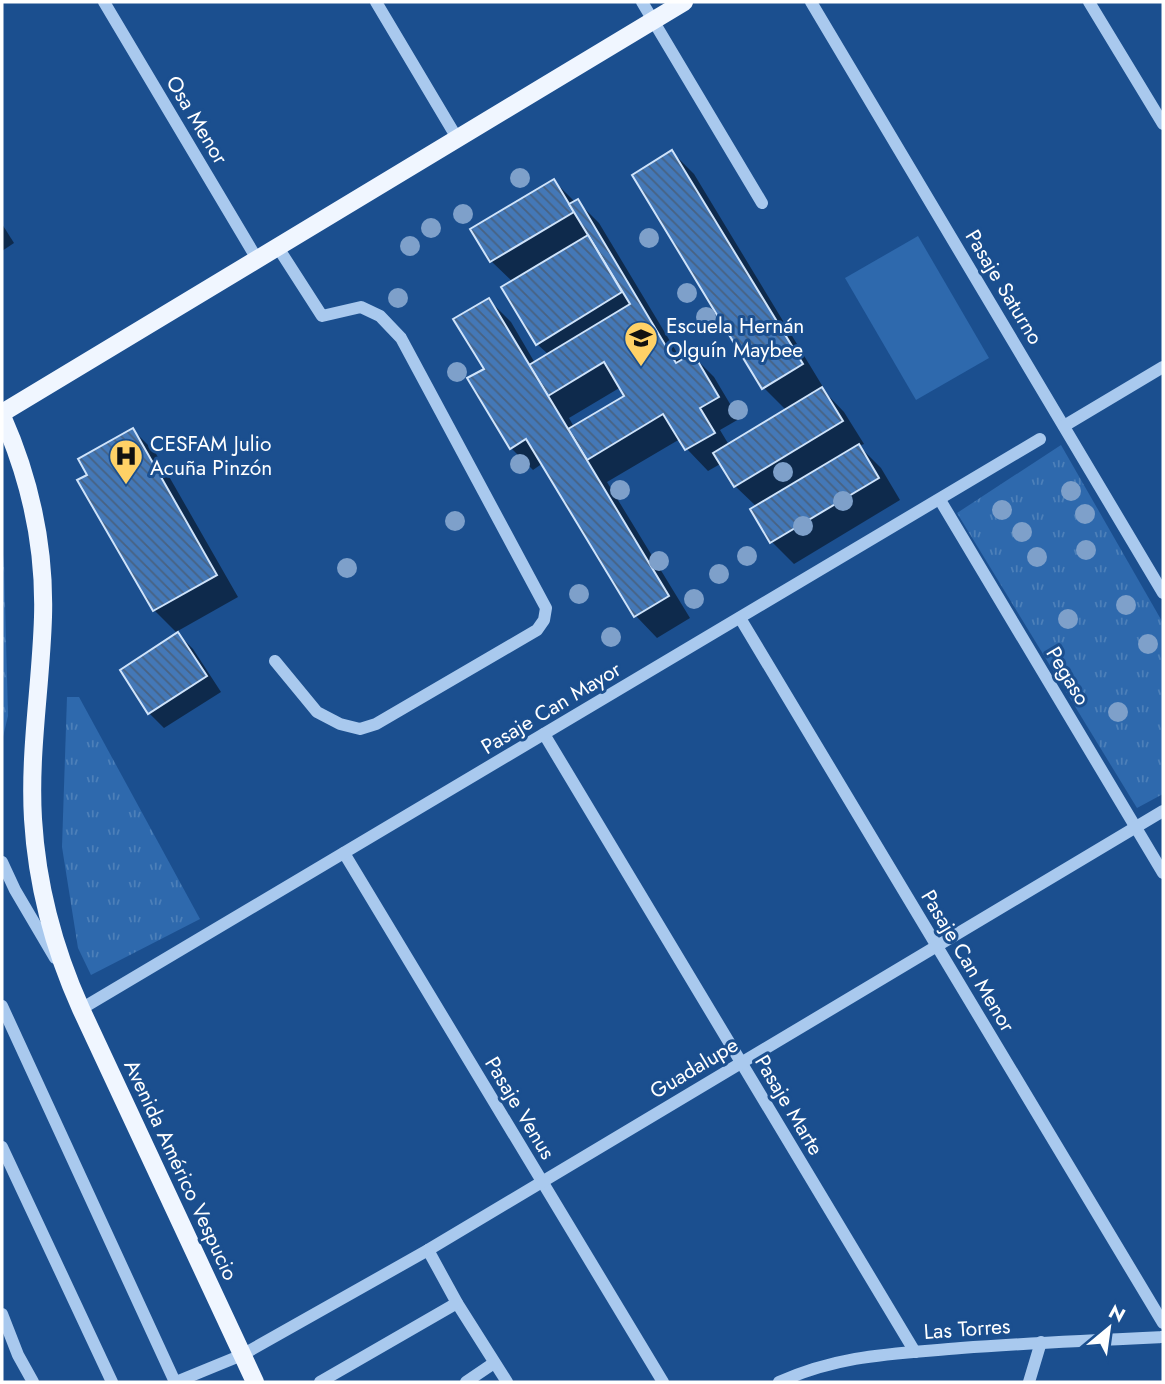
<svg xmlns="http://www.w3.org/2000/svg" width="1165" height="1384" font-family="Jost,sans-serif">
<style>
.park{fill:url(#park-tufts)}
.pitch{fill:#2e69ad}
.shadow{fill:#0007;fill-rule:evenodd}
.building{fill:url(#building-back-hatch);stroke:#cfe3fa;stroke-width:2}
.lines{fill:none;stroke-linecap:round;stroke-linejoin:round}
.minor{stroke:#a9c9ee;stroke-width:12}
.major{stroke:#f0f6ff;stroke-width:18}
.tree{fill:#7ea0ca}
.labels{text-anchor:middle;stroke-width:6;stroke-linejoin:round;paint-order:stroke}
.street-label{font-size:21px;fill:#fff;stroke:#1b4f8f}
.poi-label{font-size:21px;fill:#fff;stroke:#1b4f8f;text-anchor:start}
</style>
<defs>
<pattern id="park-tufts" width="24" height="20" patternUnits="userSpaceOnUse" patternTransform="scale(1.75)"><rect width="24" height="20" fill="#2e69ad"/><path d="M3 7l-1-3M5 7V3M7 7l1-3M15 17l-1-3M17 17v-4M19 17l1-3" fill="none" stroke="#4d80b9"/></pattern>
<pattern id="building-back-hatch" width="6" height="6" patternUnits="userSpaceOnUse" patternTransform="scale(1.75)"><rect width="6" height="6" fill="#4478b7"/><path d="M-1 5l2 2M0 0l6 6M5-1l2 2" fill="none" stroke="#486282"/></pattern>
</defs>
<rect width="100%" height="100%" fill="#1b4f8f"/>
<g class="park">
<path d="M1061,445L1163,623V794L1137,808L957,513Z"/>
<path d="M2,547L4,563L8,716L2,741Z"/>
<path d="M67,697H79L200,919L91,975L78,948L62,847Z"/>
</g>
<path class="pitch" d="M918,236L989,358L916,400L845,278Z"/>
<g class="shadow">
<path d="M672,152L694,174L823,387L821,388L844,412L864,444L859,446L881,468L900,500L794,564L772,542L752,510L757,507L735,486L722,463L708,471L687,449L680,439L607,482L690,618L657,638L636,616L543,463L533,470L511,448L489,300L511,322L535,363L549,355L537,344L513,282L491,261L554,181L575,202L577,201L599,223L682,361L692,355L714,377L739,419L720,430L729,445L787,411L764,388ZM621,387L627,396L574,427L569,418Z"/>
<path d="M2,224L14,243L2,251Z"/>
<path d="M133,430L155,452L238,597L176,632L193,649L221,692L164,728L149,713L178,634L154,610L89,475Z"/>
</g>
<g class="building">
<path d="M672,150L803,364L762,389L632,175Z"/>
<path d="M554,179L574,212L490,262L470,229Z"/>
<path d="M578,199L676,363L693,353L719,397L700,408L715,433L685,450L663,414L587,460L568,429L624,396L604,362L548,396L529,365L630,304L569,204Z"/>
<path d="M588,235L622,292L536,345L501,287Z"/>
<path d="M489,298L669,596L634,617L526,439L510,449L467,378L484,369L453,319Z"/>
<path d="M822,387L843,421L734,487L713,453Z"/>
<path d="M133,428L217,575L153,611L77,480L87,475L78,459Z"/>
<path d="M859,444L879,478L770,543L750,509Z"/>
<path d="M178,632L207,676L148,714L120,670Z"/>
</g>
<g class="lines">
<g class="minor">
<path d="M104,2L257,259"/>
<path d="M376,2L457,138"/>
<path d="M642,2L762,203"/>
<path d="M811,2L1163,593"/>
<path d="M1089,2L1163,124"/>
<path d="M1064,426L1163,367"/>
<path d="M940,500L1163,873"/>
<path d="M740,618L1163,1323"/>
<path d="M275,661L317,712L340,724L360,729L376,724L537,630L544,620L546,608L401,338L380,316L361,307L322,316L277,246"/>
<path d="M544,734L915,1352"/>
<path d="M344,853L663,1382"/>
<path d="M2,862L15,890L55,958"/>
<path d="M2,1006L175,1382"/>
<path d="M81,1009L1040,439"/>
<path d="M2,1147L112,1382"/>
<path d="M428,1250L457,1303L507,1382"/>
<path d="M2,1314L18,1355L33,1382"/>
<path d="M176,1382L242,1355L428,1250L1163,811"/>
<path d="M320,1382L457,1303"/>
<path d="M466,1382L494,1363"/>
<path d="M779,1382C842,1354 894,1354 961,1348C1028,1343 1096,1340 1163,1337"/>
<path d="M1029,1382L1041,1342"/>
</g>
<g class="major">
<path d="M2,413L684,2"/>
<path d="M2,416C30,479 45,548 43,617C41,685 29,752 33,819C37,886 54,949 81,1009L255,1382"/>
</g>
</g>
<g class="tree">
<circle cx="520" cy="178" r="10"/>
<circle cx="463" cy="214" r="10"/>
<circle cx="431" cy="228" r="10"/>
<circle cx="649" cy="238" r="10"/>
<circle cx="410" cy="246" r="10"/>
<circle cx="687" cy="293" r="10"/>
<circle cx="398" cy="298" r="10"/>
<circle cx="706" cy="317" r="10"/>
<circle cx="457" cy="372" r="10"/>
<circle cx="738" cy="410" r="10"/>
<circle cx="520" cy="464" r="10"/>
<circle cx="783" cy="472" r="10"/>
<circle cx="620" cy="490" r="10"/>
<circle cx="1071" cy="491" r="10"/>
<circle cx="843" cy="501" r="10"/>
<circle cx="1002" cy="510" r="10"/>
<circle cx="1085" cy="514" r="10"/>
<circle cx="455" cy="521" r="10"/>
<circle cx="803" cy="526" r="10"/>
<circle cx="1022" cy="532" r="10"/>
<circle cx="1086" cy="550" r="10"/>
<circle cx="747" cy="556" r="10"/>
<circle cx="1037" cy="557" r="10"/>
<circle cx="659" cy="561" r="10"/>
<circle cx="347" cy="568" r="10"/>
<circle cx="719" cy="574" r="10"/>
<circle cx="579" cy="594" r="10"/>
<circle cx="694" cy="599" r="10"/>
<circle cx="1126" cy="605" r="10"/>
<circle cx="1068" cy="619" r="10"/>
<circle cx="611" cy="637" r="10"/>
<circle cx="1148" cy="644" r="10"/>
<circle cx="1118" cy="712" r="10"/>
</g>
<defs>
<g id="school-pin" transform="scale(1.75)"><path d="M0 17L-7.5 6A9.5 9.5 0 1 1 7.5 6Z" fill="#ffd166" stroke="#1b4f8f"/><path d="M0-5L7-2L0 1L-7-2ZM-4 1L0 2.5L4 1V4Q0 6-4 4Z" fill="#111"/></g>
<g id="hospital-pin" transform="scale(1.75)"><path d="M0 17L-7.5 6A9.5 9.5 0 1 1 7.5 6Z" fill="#ffd166" stroke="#1b4f8f"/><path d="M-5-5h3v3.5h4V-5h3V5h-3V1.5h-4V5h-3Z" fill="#111"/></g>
</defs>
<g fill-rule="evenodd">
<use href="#school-pin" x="641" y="338"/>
<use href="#hospital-pin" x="126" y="456"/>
</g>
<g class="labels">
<g class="street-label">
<text transform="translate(197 120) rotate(59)" y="7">Osa Menor</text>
<text transform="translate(1004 287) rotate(59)" y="7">Pasaje Saturno</text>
<text transform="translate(1068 676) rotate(59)" y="7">Pegaso</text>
<text transform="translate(551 708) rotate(-31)" y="7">Pasaje Can Mayor</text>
<text transform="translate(968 961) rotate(59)" y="7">Pasaje Can Menor</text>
<text transform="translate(694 1068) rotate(-31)" y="7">Guadalupe</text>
<text transform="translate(789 1105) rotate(59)" y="7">Pasaje Marte</text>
<text transform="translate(520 1108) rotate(59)" y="7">Pasaje Venus</text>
<text transform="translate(181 1170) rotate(65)" y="7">Avenida Américo Vespucio</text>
<text transform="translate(967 1329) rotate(-4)" y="7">Las Torres</text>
</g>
<g class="poi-label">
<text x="666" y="333">Escuela Hernán<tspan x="666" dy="24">Olguín Maybee</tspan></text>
<text x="150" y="451">CESFAM Julio<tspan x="150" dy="24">Acuña Pinzón</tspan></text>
</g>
</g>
<rect width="1165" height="1384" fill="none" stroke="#ffffff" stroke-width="7"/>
<g transform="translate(1109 1328) rotate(29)" stroke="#1b4f8f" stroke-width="5" paint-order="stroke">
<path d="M0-5L12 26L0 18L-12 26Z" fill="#ffffff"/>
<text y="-10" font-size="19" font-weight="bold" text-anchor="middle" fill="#ffffff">N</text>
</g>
</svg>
